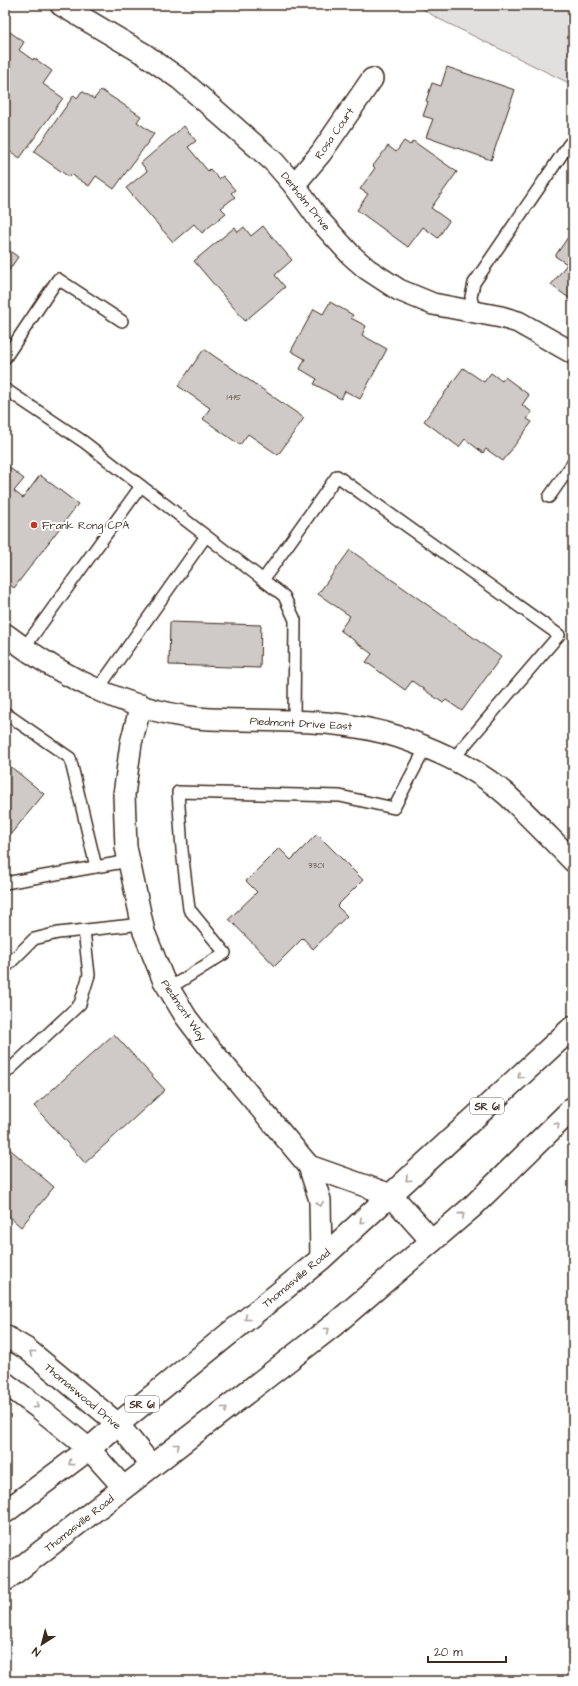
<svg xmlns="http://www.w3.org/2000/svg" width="578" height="1686" font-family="'Architects Daughter',sans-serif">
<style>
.green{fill:#e2e0de;stroke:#8e857e}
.building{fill:#cfcac7;stroke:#3b2a1e}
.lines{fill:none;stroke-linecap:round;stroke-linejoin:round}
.lane-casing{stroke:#3b2a1e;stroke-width:14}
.street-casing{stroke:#3b2a1e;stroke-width:24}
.primary-casing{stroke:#3b2a1e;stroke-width:25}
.lane{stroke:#fff;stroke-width:11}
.street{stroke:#fff;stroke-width:21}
.primary{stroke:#fff;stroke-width:22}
.oneway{stroke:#a79f9a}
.poi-dot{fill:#c8321e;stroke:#fff;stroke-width:1.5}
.labels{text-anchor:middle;stroke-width:4;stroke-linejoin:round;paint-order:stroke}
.number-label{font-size:9px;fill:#605248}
.shield{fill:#fff;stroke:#766a62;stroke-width:1}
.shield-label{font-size:10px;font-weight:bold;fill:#3b2a1e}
.street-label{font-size:11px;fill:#3b2a1e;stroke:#fff}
.poi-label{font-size:11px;fill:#3b2a1e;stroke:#fff;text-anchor:start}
</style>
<rect width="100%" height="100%" fill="#fff"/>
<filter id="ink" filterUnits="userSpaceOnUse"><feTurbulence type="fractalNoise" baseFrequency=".025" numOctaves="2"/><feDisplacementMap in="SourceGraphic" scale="8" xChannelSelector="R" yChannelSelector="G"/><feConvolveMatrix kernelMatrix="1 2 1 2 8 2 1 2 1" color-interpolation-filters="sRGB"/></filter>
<g filter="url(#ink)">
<path class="green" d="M417,5H573V85L437,18Z"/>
<g class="building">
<path d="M5,31L9,34L10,32L24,42L19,50L33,60L34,58L52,71L43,84L63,98L20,158L5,148Z"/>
<path d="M447,67L515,90L491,160L426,137L433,119L423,116L428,102L426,101L432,83L441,86Z"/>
<path d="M101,90L141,116L137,122L154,134L114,189L96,176L89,186L71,174L69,177L34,152L74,95L77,98L82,91L94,99Z"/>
<path d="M184,126L196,141L188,147L208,171L210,169L219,179L223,176L235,190L231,193L235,197L221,208L226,213L202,233L194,224L173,242L126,188L147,171L141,163Z"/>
<path d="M404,141L410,145L413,141L457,172L431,208L449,221L438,238L423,227L408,247L357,210L368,194L360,189L375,168L373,166L388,146L396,152Z"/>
<path d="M263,226L292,260L275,275L285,287L245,321L194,261L235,227L238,232L244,227L251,236Z"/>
<path d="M573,230V301L551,285L567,264L555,256Z"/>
<path d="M5,247L18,257L5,276Z"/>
<path d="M330,302L353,315L351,318L366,326L362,335L387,349L360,399L345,391L341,399L314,384L317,379L300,369L305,359L291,351L314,309L323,314Z"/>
<path d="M204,349L304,418L278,455L248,434L240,445L203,419L210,408L178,386Z"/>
<path d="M463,368L484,382L491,373L502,381L505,377L529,395L522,405L532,412L527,419L532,422L503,461L486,449L483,453L465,439L459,447L424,421Z"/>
<path d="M5,464L24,479L14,491L23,498L40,475L78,504L14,588L5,581Z"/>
<path d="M350,550L501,657L462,711L446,700L443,703L412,681L405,690L366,662L372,654L340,630L350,616L318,594Z"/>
<path d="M170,622L261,625L260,668L169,665Z"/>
<path d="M5,762L44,794L5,841Z"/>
<path d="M317,834L363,880L337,906L347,916L313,949L303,938L275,966L229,919L257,892L246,881L279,848L291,860Z"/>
<path d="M114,1034L165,1090L85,1163L34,1106Z"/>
<path d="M5,1145L54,1187L21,1227L5,1213Z"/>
</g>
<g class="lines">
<g class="lane-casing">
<g id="lane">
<path d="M474,312L471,297L474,283L569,144"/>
<path d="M5,358L58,279L122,321"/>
<path d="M5,389L84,442L284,596L295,620L294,721"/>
<path d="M549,497L573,463"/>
<path d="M263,580L337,476L559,635L453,759"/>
<path d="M24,648L141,486"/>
<path d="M98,689L206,536"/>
<path d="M5,713L70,758L96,867"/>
<path d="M5,883L129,861"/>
<path d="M5,968L34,939L58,933L142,924"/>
<path d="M168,989L225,953L189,909L182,850L178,792L340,796L394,808L426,747"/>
<path d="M5,1071L7,1072L80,1004L89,975L84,930"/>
</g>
</g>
<g class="street-casing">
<g id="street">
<path d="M61,5L144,54L181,80L274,162L294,185L320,221L351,255L367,269L399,290L433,304L501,317L518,322L573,353"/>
<path d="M294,185L321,153L372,79"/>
<path d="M5,634C62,678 137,715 210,719C274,722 338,717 399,737C437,750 478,769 508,796C530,817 551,839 573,861"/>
<path d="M141,705L131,743L124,795L126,847L144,932L163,979L186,1017L208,1046L309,1166L320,1200L321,1259"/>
<path d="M309,1166L391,1195"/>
<path d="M5,1336L27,1349L118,1424L152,1466"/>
<path d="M5,1383L40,1409L89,1449L124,1488"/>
</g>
</g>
<g class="primary-casing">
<g id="primary">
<path d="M391,1195L432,1241"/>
<path d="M5,1512L89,1449L118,1424L321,1259L573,1027"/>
<path d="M5,1580L335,1324L472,1207L573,1108"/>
</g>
</g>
<use href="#lane" class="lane"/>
<use href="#street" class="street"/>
<use href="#primary" class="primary"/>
</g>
<defs><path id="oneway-chevron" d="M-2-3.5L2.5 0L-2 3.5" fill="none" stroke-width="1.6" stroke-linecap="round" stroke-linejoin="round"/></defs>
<g class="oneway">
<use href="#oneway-chevron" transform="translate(520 1076) rotate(137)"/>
<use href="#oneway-chevron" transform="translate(557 1125) rotate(-44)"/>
<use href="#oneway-chevron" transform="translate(408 1179) rotate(137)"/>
<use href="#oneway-chevron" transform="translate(320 1204) rotate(84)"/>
<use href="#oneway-chevron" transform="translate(462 1215) rotate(-41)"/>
<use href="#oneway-chevron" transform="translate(362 1221) rotate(138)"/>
<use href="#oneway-chevron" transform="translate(247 1318) rotate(141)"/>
<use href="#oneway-chevron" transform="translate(327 1330) rotate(-38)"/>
<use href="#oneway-chevron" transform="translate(32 1353) rotate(-141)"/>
<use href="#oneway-chevron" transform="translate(36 1406) rotate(37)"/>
<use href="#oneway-chevron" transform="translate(225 1409) rotate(-38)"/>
<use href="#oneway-chevron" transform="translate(177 1446) rotate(-38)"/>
<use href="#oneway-chevron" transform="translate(71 1463) rotate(143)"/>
</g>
</g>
<circle class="poi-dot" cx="34" cy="525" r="4"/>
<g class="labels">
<g class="number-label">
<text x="234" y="400">1415</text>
<text x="316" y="868">3301</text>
</g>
<g class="shield">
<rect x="470" y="1098" width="34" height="16" rx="3"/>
<rect x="125" y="1396" width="34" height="16" rx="3"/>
</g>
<g class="shield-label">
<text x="487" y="1110">SR 61</text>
<text x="142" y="1408">SR 61</text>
</g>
<g class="street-label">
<text transform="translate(334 133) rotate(-55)" y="4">Rosa Court</text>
<text transform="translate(306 201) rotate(51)" y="4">Denholm Drive</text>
<text transform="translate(301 723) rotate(3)" y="4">Piedmont Drive East</text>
<text transform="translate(184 1010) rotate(56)" y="4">Piedmont Way</text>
<text transform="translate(296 1278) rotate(-40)" y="4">Thomasville Road</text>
<text transform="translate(83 1396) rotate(40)" y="4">Thomaswood Drive</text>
<text transform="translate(79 1523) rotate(-38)" y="4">Thomasville Road</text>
</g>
<g class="poi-label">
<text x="42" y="529">Frank Rong CPA</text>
</g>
</g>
<rect width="578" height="1686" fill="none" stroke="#fff" stroke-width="20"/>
<rect x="10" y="10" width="558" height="1666" fill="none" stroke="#3b2a1e" stroke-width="1.5" filter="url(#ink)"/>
<g transform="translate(42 1644) rotate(216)" stroke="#ffffff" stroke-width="3" paint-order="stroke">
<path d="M0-3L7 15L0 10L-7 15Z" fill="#3b2a1e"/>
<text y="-6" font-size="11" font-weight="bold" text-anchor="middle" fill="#3b2a1e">N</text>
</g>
<path d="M428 1656v6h78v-6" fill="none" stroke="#3b2a1e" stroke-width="2"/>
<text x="434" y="1656" font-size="12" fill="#3b2a1e" stroke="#ffffff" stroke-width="3" paint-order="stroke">20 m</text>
</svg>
